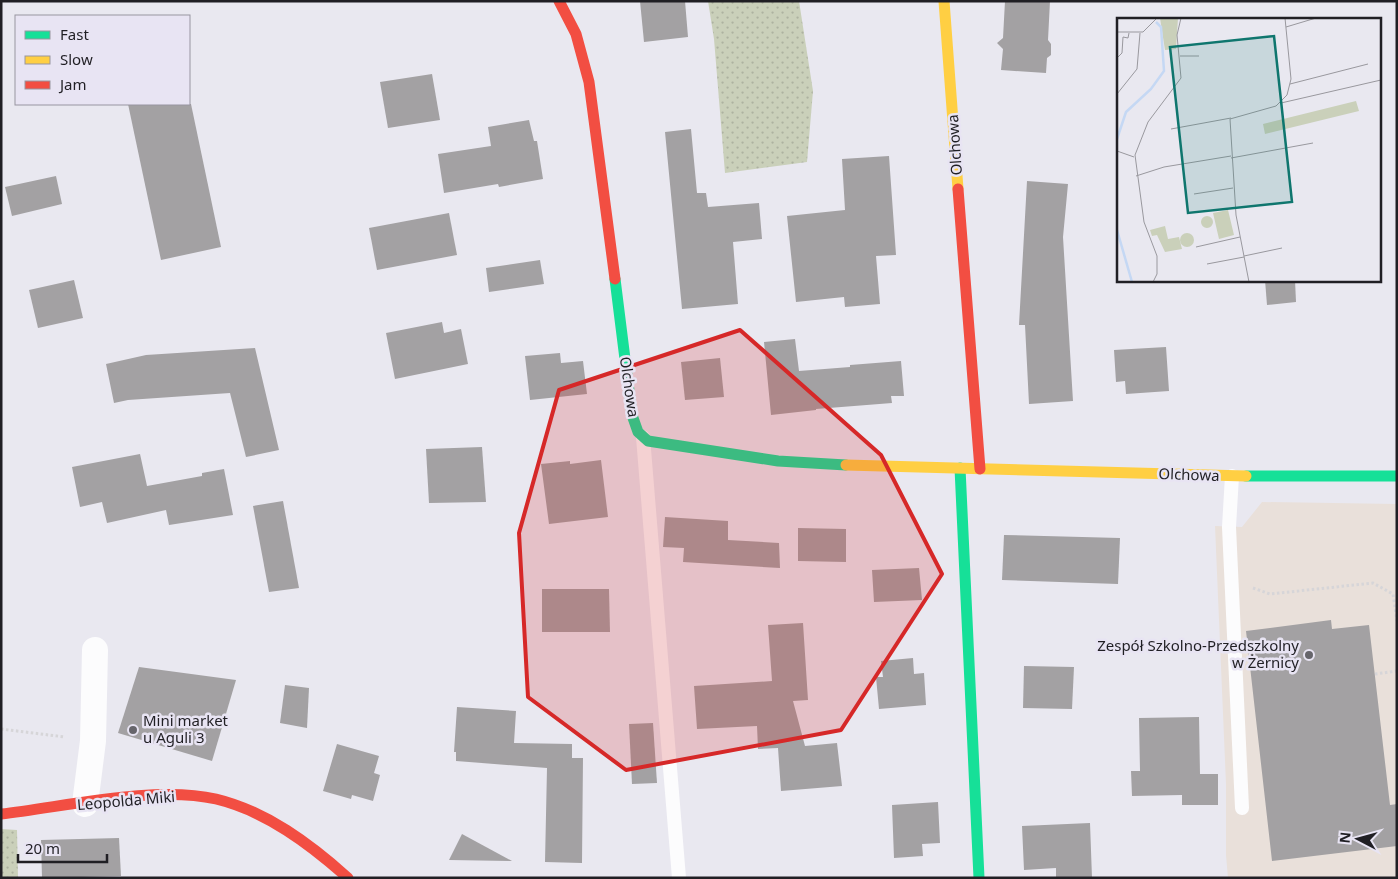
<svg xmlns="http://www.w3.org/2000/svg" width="1398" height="879" font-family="'Noto Sans',sans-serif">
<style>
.education{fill:#e9e0da}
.grass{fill:url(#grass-dots)}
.building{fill:#a3a1a3}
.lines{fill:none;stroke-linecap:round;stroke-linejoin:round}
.path{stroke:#d6d5d8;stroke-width:3;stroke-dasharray:2.5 2.5;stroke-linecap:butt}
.lane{stroke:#fcfcfd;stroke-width:14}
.street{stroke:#fcfcfd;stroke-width:26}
.fast{stroke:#16e098;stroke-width:11}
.slow{stroke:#ffcf43;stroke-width:11}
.jam{stroke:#f24e42;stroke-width:11}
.marked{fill:#d62828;fill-opacity:0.2;stroke:#d62828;stroke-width:4;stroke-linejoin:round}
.poi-dot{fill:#66656b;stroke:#e8e4f3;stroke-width:2}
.labels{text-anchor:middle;stroke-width:5;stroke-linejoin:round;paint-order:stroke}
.street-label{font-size:15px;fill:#201f24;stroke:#e8e4f3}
.poi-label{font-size:15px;fill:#201f24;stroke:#e8e4f3;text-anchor:end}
.inset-river{fill:none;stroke:#c5d8f4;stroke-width:2.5}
.inset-road{fill:none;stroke:#99989e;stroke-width:1}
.view{fill:#0f766e;fill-opacity:0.15;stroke:#0f766e;stroke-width:2.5}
.inset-edge{fill:none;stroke:#201f24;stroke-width:2.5}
</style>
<defs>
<pattern id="grass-dots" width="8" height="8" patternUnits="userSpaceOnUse" patternTransform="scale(1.25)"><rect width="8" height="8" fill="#cad0ba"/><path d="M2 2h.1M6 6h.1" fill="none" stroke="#adb2a0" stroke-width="1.8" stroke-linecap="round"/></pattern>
</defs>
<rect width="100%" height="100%" fill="#e9e8f0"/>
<path class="education" d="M1262,502L1397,504V878H1228L1226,855V784L1215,526L1242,527Z"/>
<g class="grass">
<path d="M708,1H799L813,91L807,162L725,173L714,39Z"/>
<path d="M1,829L17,830L18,878H1Z"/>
</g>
<g class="building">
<path d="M640,1H685L688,37L644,42Z"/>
<path d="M1005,1H1050L1048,40L1051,44V55L1047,58L1046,73L1001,70L1003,49L997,43L1003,38Z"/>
<path d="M432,74L440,120L388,128L380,82Z"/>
<path d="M128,104H191L221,247L161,260Z"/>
<path d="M529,120L534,141H537L543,179L499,187L498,184L444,193L438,154L491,146L488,127Z"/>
<path d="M691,129L697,193H706L708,207L759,203L762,239L733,242L738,304L682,309L665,132Z"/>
<path d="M889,156L896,255L876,256L880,304L845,307L844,297L796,302L787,216L845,210L842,159Z"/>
<path d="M56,176L62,204L12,216L5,187Z"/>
<path d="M1027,181L1068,184L1063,237L1073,401L1029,404L1025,325H1019Z"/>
<path d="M449,213L457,255L377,270L369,228Z"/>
<path d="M540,260L544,284L489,292L486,268Z"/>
<path d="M74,280L83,318L38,328L29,290Z"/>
<path d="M1265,280H1295L1296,302L1267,305Z"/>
<path d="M442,322L444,333L461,329L468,364L395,379L386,333Z"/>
<path d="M795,339L799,371L850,367V365L901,361L904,396H891L892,403L816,409V410L771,415L764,342Z"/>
<path d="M1166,347L1169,391L1126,394L1125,381L1116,382L1114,350Z"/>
<path d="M255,348L279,450L246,457L230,393L128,400L114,403L106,364L146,355Z"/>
<path d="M560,353L561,363L583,361L587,394L530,400L525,356Z"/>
<path d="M720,358L724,397L685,400L681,362Z"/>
<path d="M482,447L486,502L429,503L426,449Z"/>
<path d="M140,454L147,486L202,476V473L224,469L233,515L169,525L166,510L107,523L102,502L80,507L72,467Z"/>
<path d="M601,460L608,517L549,524L541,464L570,461V464Z"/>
<path d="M283,501L299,588L269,592L253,506Z"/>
<path d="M665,517L728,521V540L779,543L780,568L683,562L684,548L663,547Z"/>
<path d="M798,528L846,529V562L798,561Z"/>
<path d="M1004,535L1120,538L1118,584L1002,580Z"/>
<path d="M919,568L922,600L874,602L872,570Z"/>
<path d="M542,589H609L610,632H542Z"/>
<path d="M1331,620L1332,629L1369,625L1390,805L1397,804V846L1272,861L1246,631Z"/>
<path d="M803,623L808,700L793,701L805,746L837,743L842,786L781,791L778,748L758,749L757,726L697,729L694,686L772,681L768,625Z"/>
<path d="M913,658L914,674L924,673L926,705L879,709L876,677H883L881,661Z"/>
<path d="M1024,666L1074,667L1072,709L1023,708Z"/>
<path d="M139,667L236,680L212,761L118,733Z"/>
<path d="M285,685L309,688L307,728L280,723Z"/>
<path d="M457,707L516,711L514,743L572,744V758H583L582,863L545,862L547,768L456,761V752H454Z"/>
<path d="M1199,717L1200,774H1218V805H1182V795L1132,796L1131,771H1140L1139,718Z"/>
<path d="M653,723L657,783L632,784L629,724Z"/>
<path d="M337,744L379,756L374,773L380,775L373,801L352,795L351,799L323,791Z"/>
<path d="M938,802L940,843L922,844L923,856L894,858L892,805Z"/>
<path d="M1090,823L1092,878H1056V868L1024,870L1022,826Z"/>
<path d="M462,834L512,861L449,860Z"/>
<path d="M119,838L121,876L42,878L41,840Z"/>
</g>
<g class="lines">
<g class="path">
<path d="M1253,588L1270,594L1373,583L1393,594L1397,621"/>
<path d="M1375,674L1397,671"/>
<path d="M1,729L65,737"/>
</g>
<g class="lane">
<path d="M643,437L679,878"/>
<path d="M1232,476L1229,527L1242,808"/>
</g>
<path class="street" d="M85,804L93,741L95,650"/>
<g class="fast">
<path d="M615,279L632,415L638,432L648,441L778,461L846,465"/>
<path d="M960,468L979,878"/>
<path d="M1246,476H1397"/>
</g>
<g class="slow">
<path d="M944,1L958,189"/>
<path d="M846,465L1246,476"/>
</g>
<g class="jam">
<path d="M559,1L576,34L589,82L615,279"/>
<path d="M958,189L980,469"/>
<path d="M1,814C64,807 154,785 216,799C266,811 310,844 348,878"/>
</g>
</g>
<path class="marked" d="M740,330L881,455L942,574L841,730L626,770L528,697L519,533L559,390Z"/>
<g class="poi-dot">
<circle cx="1309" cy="655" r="5"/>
<circle cx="133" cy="730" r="5"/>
</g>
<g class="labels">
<g class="street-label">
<text transform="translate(955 145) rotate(-94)" y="5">Olchowa</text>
<text transform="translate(629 387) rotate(82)" y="5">Olchowa</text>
<text transform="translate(1189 475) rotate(2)" y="5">Olchowa</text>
<text transform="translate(126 801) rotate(-5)" y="5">Leopolda Miki</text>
</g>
<g class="poi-label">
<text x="1299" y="651">Zespół Szkolno-Przedszkolny<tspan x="1299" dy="17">w Żernicy</tspan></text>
<text x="143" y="726" text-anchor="start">Mini market<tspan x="143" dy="17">u Aguli 3</tspan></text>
</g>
</g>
<g transform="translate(1117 18)">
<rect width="264" height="264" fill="#e9e8f0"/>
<path d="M43,0H61L59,31L48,32ZM239,83L242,93L148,116L146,106ZM48,208L51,221L62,219L65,231L48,234L40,217L35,218L33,212Z" fill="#cad0ba"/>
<path d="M63 222a7 7 0 1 1 14 0a7 7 0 1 1-14 0Z" fill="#cad0ba"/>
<path d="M111,192L117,217L102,221L96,195ZM84 204a6 6 0 1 1 12 0a6 6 0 1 1-12 0Z" fill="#cad0ba"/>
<path class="inset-river" d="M0,121L9,94L34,71L47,53L44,9L39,4M0,212L15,264"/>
<path class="inset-road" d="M169,9L199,0M0,14H26L40,0M63,38H82M0,40L5,35L6,19L11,20L12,15M173,66L251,46M0,76L20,51L23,15M164,85L264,62M54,111L114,100M0,133L17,139M114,140L196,125M19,158L47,149L114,138M77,176L116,170M79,229L123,219M127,238L165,230M90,246L127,239M36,264L40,256V238L27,204L18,137L31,104L64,60L60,17L64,0M132,264L119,197L113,101L159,88L170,77L174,61L168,0"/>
<path class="view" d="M157,18L175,184L71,195L53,29Z"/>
<rect width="264" height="264" class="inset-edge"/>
</g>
<rect width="1398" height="879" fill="none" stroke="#201f24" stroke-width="5"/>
<rect x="15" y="15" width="175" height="90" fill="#e8e4f3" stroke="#9895a0"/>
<rect x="25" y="31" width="25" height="8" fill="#16e098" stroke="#9895a0"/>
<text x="60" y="40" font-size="15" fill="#201f24">Fast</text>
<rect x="25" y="56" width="25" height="8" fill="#ffcf43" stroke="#9895a0"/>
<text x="60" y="65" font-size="15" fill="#201f24">Slow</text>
<rect x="25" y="81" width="25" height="8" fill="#f24e42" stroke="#9895a0"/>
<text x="60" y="90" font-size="15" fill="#201f24">Jam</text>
<g transform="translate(1358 839) rotate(276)" stroke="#e8e4f3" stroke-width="4" paint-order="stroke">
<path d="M0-4L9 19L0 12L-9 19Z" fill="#201f24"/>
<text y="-8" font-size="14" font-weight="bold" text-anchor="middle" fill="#201f24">N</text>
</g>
<path d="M18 854v8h89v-8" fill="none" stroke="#201f24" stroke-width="2.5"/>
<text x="25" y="854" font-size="15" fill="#201f24" stroke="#e8e4f3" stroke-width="4" paint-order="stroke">20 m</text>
</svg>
